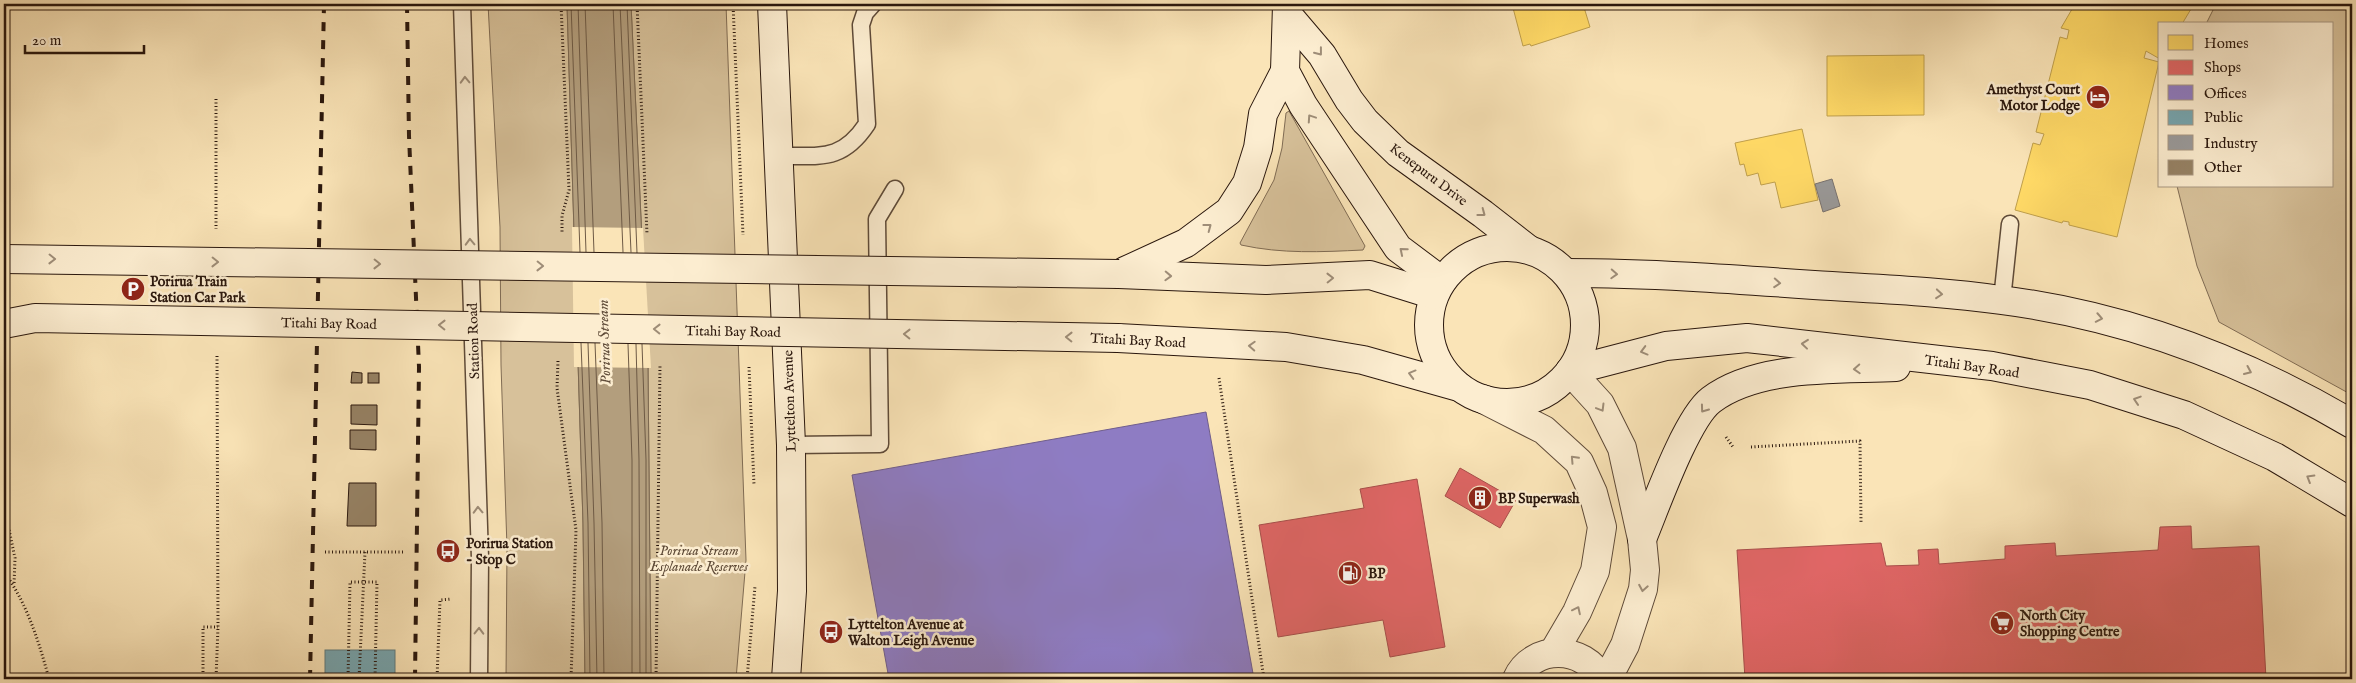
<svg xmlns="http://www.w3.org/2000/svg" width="2356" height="683" font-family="'IM FELL English',serif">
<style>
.green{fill:#d7c19a;stroke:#806c54}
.water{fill:#b39e7d;stroke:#7c6850}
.pier{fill:#fae4b7}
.homes{fill:#ffd966;stroke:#bf9f4b}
.shops{fill:#e06666;stroke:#a94e4b}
.offices{fill:#8e7cc3;stroke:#705e8c}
.public{fill:#76a5af;stroke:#5f7a7e}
.industry{fill:#999;stroke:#78726f}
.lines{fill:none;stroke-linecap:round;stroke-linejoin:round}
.shore{stroke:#6e5a45;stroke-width:1}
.building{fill:#968265;stroke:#2a170d}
.service-casing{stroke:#5e4a38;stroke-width:19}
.tertiary-casing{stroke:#5e4a38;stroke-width:30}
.secondary-casing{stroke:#2a170d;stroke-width:30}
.path{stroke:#2a170d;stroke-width:3;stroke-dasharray:1 2.5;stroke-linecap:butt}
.service{stroke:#fcedd0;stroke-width:16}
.tertiary{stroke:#fcedd0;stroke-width:28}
.secondary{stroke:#fcedd0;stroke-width:28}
.rail{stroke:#2a170d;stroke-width:4;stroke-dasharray:9 9;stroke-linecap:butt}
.secondary-bridge-casing{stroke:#2a170d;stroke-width:30;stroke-linecap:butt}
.secondary-bridge{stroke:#fcedd0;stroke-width:28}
.oneway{stroke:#9e8d78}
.labels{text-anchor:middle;stroke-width:5;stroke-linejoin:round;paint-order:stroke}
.poi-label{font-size:14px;font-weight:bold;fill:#2a170d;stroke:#fcedd0;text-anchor:start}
.street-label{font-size:14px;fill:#2a170d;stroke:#fcedd0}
.park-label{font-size:14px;font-style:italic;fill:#5e4a37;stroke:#fcedd0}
.water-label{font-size:15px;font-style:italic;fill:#614d3a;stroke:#fcedd0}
</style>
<rect width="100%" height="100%" fill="#fae4b7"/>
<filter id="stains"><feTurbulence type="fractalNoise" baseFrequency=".004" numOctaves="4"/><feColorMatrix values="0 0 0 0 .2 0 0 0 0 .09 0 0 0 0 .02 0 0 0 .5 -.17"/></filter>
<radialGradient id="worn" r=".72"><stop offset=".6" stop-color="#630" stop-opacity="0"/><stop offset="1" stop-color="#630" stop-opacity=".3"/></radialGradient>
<g class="green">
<path d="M488,4H567L583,523L585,679H506L507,548L501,365L500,227Z"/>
<path d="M631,4H726L746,560L736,679H651L648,368Z"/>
<path d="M2216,4H2352V395L2219,322L2197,266L2177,186H2332V24H2206Z"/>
<path d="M1289,111L1365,246L1363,250C1321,252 1282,254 1241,245L1240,243L1274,180L1282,148L1286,113Z"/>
</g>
<path class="water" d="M567,4H631L648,368L651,679H585L583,523Z"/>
<path class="pier" d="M572,227L643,228L651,368L574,367Z"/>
<g class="homes">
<path d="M1512,4H1583L1590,27L1531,46L1530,44L1523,46Z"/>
<path d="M2075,4H2194L2182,24H2160V59L2146,51L2144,58L2159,62L2117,237L2069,225V222L2063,221L2062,223L2015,210L2033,143L2040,145L2044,134L2036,132L2060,37L2067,39L2069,30L2061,28Z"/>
<path d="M1924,55V115L1827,116V56Z"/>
<path d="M1802,129L1818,200L1781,208L1775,182L1761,185L1758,173L1747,176L1744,164L1740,165L1735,143Z"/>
</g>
<g class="shops">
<path d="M1460,468L1516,500L1500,528L1445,496Z"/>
<path d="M1417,479L1445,647L1390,657L1383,620L1278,637L1259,525L1364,508L1360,489Z"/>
<path d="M2191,526L2192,549L2259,546L2266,679H1745L1737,550L1881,543L1886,566L1919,565L1918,550L1938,549L1939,564L2005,559V546L2055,543L2056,556L2158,550L2160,527Z"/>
</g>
<path class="offices" d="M1206,412L1254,679H889L852,475Z"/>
<rect class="public" x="325" y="650" width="70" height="29"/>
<path class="industry" d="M1832,179L1840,206L1823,212L1815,184Z"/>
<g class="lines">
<g class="shore">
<path d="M571,4L580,252"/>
<path d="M578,4L586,252"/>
<path d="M585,4L594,252"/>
<path d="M613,4L623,252"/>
<path d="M620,4L631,252"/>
<path d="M627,4L637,253"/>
<path d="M581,343L588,523L590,679"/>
<path d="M588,343L594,523L597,679"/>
<path d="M595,343L602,523L604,679"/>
<path d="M628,344L632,460V679"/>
<path d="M636,344L639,460L640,679"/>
<path d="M642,344L646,460V679"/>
</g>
</g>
<g class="building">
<path d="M352,372L362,373V383H351Z"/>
<rect x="368" y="373" width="11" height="10"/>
<path d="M351,405H377V425L351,424Z"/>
<path d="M350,430H376V450L350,449Z"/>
<path d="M349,483H376V526H347Z"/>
</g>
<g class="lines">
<g class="service-casing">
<g id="service">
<path d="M462,4L480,558L479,679"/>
<path d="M778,156C819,155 841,163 867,124L861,25L865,13L873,4"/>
<path d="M2002,300L2010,224"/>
<path d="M791,445L880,444L877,219L895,189"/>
</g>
</g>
<g class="tertiary-casing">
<g id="tertiary">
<path d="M1570,371L1600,404L1622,448L1642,539L1645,570L1643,589L1625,645L1607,679"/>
<path d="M1483,399L1544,430L1579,462L1593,493L1602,527L1595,571L1577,612L1553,653"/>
<path d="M1517,679C1532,644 1585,645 1601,679"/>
</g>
</g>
<g class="secondary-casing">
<g id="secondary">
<path d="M772,4L791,445L792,591L786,679"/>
<path d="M1287,5L1285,71L1303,105L1398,248L1442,281"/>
<path d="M1288,15L1322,55L1349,100L1365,121L1398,153L1483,214L1528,249"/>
<circle cx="1507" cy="325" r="78"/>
<path d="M1125,271L1186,243L1229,211L1247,183L1258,148L1263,114L1285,71"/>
<path d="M1566,273C1648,273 1731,279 1814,285C1876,289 1939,291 2001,300C2126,316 2245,361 2352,424"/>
<path d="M1119,274L1266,280L1370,275L1434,295"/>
<path d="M1118,338L1286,347L1363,360L1459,387"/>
<path d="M1570,371L1666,346L1747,338L1992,366L2090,385L2184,415L2275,457L2352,503"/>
<path d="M1642,539C1655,508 1686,419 1711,400C1759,364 1839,370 1896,367"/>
</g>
</g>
<g class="path">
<path d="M561,4L569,190L562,216V232"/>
<path d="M637,4L647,234"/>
<path d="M733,4L743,235"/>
<path d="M216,99V229"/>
<path d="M558,361L557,388L576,530L571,679"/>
<path d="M749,367L754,485"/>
<path d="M1219,378L1264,679"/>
<path d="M1726,437L1733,447"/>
<path d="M1751,447L1860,441L1861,522"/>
<path d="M4,506L15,558L14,585"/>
<path d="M325,552H405"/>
<path d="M4,572C27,603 39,642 49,679"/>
<path d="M203,679V627H218"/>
<path d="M216,679L218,627L217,355"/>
<path d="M348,679L350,582H377L375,679"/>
<path d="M359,679L365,552"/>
<path d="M437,679L440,600L451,599"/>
<path d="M656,679L660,365"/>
<path d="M747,679L755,586"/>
</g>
<use href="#service" class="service"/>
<use href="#tertiary" class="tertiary"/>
<use href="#secondary" class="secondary"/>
<g class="rail">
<path d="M407,4L409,136L419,367L415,679"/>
<path d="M310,679L324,4"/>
</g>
<g class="secondary-bridge-casing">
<g id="secondary-bridge">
<path d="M4,259L1119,274"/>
<path d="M4,324L35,318L1118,338"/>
</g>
</g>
<use href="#secondary-bridge" class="secondary-bridge"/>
</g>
<defs><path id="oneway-chevron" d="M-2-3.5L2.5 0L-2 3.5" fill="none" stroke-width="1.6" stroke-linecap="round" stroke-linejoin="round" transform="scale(1.25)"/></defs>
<g class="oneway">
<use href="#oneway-chevron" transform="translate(1319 52) rotate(52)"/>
<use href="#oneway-chevron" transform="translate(465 80) rotate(-92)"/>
<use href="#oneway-chevron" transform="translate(1311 118) rotate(-124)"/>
<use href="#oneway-chevron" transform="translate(1482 213) rotate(37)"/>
<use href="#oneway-chevron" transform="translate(1208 227) rotate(-37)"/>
<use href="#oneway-chevron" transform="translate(470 242) rotate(-92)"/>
<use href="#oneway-chevron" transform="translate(1403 251) rotate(-140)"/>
<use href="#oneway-chevron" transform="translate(52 259) rotate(1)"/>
<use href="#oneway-chevron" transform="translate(215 262) rotate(1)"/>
<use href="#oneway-chevron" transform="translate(377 264) rotate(1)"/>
<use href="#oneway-chevron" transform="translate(540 266) rotate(1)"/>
<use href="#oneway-chevron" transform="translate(1614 274) rotate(3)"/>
<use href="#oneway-chevron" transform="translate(1168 276) rotate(2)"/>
<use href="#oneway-chevron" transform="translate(1330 278) rotate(-1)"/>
<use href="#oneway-chevron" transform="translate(1777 283) rotate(4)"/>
<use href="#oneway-chevron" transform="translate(1939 294) rotate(5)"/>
<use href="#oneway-chevron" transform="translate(2099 318) rotate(11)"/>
<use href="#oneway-chevron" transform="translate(442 325) rotate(-179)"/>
<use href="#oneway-chevron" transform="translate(657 329) rotate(-179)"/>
<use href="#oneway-chevron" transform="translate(907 334) rotate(-179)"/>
<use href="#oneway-chevron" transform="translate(1069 337) rotate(-179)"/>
<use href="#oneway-chevron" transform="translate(1805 344) rotate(-174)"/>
<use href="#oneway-chevron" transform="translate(1252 346) rotate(-177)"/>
<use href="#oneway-chevron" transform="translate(1644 351) rotate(165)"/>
<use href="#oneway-chevron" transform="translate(1857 369) rotate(177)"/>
<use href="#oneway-chevron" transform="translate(2248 371) rotate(24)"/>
<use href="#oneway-chevron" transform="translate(1412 374) rotate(-165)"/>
<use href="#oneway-chevron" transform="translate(2137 400) rotate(-162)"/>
<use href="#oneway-chevron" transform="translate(1601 408) rotate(59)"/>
<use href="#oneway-chevron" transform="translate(1704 409) rotate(126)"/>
<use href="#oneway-chevron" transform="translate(1574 459) rotate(-133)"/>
<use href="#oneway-chevron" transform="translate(2310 478) rotate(-149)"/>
<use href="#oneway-chevron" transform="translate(478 510) rotate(-92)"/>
<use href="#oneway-chevron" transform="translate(1643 588) rotate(100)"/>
<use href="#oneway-chevron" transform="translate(1577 610) rotate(-64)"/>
<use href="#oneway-chevron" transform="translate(479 631) rotate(-89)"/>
</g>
<defs>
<g id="hotel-disc" transform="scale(1.25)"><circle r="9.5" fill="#8f2418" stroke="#fcedd0"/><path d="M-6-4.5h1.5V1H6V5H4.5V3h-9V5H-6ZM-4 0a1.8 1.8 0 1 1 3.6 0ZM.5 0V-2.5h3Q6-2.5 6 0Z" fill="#fff"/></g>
<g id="parking-disc" transform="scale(1.25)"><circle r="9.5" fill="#8f2418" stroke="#fcedd0"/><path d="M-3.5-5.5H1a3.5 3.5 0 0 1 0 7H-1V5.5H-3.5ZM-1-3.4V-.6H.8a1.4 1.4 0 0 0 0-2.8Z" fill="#fff"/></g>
<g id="building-disc" transform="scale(1.25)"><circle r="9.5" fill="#8f2418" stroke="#fcedd0"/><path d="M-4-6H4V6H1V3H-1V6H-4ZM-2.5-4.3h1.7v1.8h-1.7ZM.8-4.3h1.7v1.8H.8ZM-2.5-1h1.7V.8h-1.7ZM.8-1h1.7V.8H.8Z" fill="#fff"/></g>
<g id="bus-disc" transform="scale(1.25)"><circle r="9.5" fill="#8f2418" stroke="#fcedd0"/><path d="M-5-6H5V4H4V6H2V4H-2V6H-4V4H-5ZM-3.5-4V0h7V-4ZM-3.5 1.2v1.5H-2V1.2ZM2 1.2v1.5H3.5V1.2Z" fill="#fff"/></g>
<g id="fuel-disc" transform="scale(1.25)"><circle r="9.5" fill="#8f2418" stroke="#fcedd0"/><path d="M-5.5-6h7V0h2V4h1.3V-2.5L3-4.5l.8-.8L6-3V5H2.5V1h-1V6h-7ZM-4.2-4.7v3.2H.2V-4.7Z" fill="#fff"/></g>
<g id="supermarket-disc" transform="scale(1.25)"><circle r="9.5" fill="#8f2418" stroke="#fcedd0"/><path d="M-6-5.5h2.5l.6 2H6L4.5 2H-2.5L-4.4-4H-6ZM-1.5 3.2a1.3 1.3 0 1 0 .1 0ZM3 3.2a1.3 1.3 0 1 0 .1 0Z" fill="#fff"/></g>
</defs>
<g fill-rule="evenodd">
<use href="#hotel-disc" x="2098" y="97"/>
<use href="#parking-disc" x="133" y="289"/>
<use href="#building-disc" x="1480" y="498"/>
<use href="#bus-disc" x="448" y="551"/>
<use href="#fuel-disc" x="1350" y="573"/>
<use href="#supermarket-disc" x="2002" y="623"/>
<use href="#bus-disc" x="831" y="632"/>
</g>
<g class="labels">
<g class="poi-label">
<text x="2080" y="94" text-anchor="end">Amethyst Court<tspan x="2080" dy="16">Motor Lodge</tspan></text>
<text x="150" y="286">Porirua Train<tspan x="150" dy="16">Station Car Park</tspan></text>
<text x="1498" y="503">BP Superwash</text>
<text x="466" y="548">Porirua Station<tspan x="466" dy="16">- Stop C</tspan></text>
<text x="1368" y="578">BP</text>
<text x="2020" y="620">North City<tspan x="2020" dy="16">Shopping Centre</tspan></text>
<text x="848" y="629">Lyttelton Avenue at<tspan x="848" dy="16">Walton Leigh Avenue</tspan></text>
</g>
<g class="street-label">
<text transform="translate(1429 174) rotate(37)" y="5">Kenepuru Drive</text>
<text transform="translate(329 323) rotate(1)" y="5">Titahi Bay Road</text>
<text transform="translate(733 331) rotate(1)" y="5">Titahi Bay Road</text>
<text transform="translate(1138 340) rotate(3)" y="5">Titahi Bay Road</text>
<text transform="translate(473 341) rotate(-92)" y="5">Station Road</text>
<text transform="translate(1972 366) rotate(8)" y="5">Titahi Bay Road</text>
<text transform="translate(789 401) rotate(-92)" y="5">Lyttelton Avenue</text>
</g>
<g class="park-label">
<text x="699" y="555">Porirua Stream<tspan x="699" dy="16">Esplanade Reserves</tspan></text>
</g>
<g class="water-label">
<text transform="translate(604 342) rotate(-92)" y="5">Porirua Stream</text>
</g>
</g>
<rect width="2356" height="683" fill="none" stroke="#fae4b7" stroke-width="20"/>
<rect x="5" y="5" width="2346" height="673" fill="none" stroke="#2a170d" stroke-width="2.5"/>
<rect x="10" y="10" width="2336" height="663" fill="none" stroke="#2a170d"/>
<rect x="2158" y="22" width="175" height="165" fill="#fcedd0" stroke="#a89782"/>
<rect x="2168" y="35" width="25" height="15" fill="#ffd966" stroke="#a89782"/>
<text x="2204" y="48" font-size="15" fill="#2a170d">Homes</text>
<rect x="2168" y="60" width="25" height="15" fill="#e06666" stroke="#a89782"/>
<text x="2204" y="72" font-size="15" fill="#2a170d">Shops</text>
<rect x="2168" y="85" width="25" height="15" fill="#8e7cc3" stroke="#a89782"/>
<text x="2204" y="98" font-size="15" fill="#2a170d">Offices</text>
<rect x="2168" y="110" width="25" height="15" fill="#76a5af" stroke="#a89782"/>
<text x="2204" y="122" font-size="15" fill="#2a170d">Public</text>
<rect x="2168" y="135" width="25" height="15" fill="#999999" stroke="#a89782"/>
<text x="2204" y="148" font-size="15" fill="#2a170d">Industry</text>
<rect x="2168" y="160" width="25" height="15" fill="#968265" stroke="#a89782"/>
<text x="2204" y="172" font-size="15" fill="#2a170d">Other</text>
<path d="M25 45v8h119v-8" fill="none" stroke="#2a170d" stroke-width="2.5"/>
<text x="32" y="45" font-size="15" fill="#2a170d" stroke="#fcedd0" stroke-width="4" paint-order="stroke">20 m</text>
<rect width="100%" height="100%" filter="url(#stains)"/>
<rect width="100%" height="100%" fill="url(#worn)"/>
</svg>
